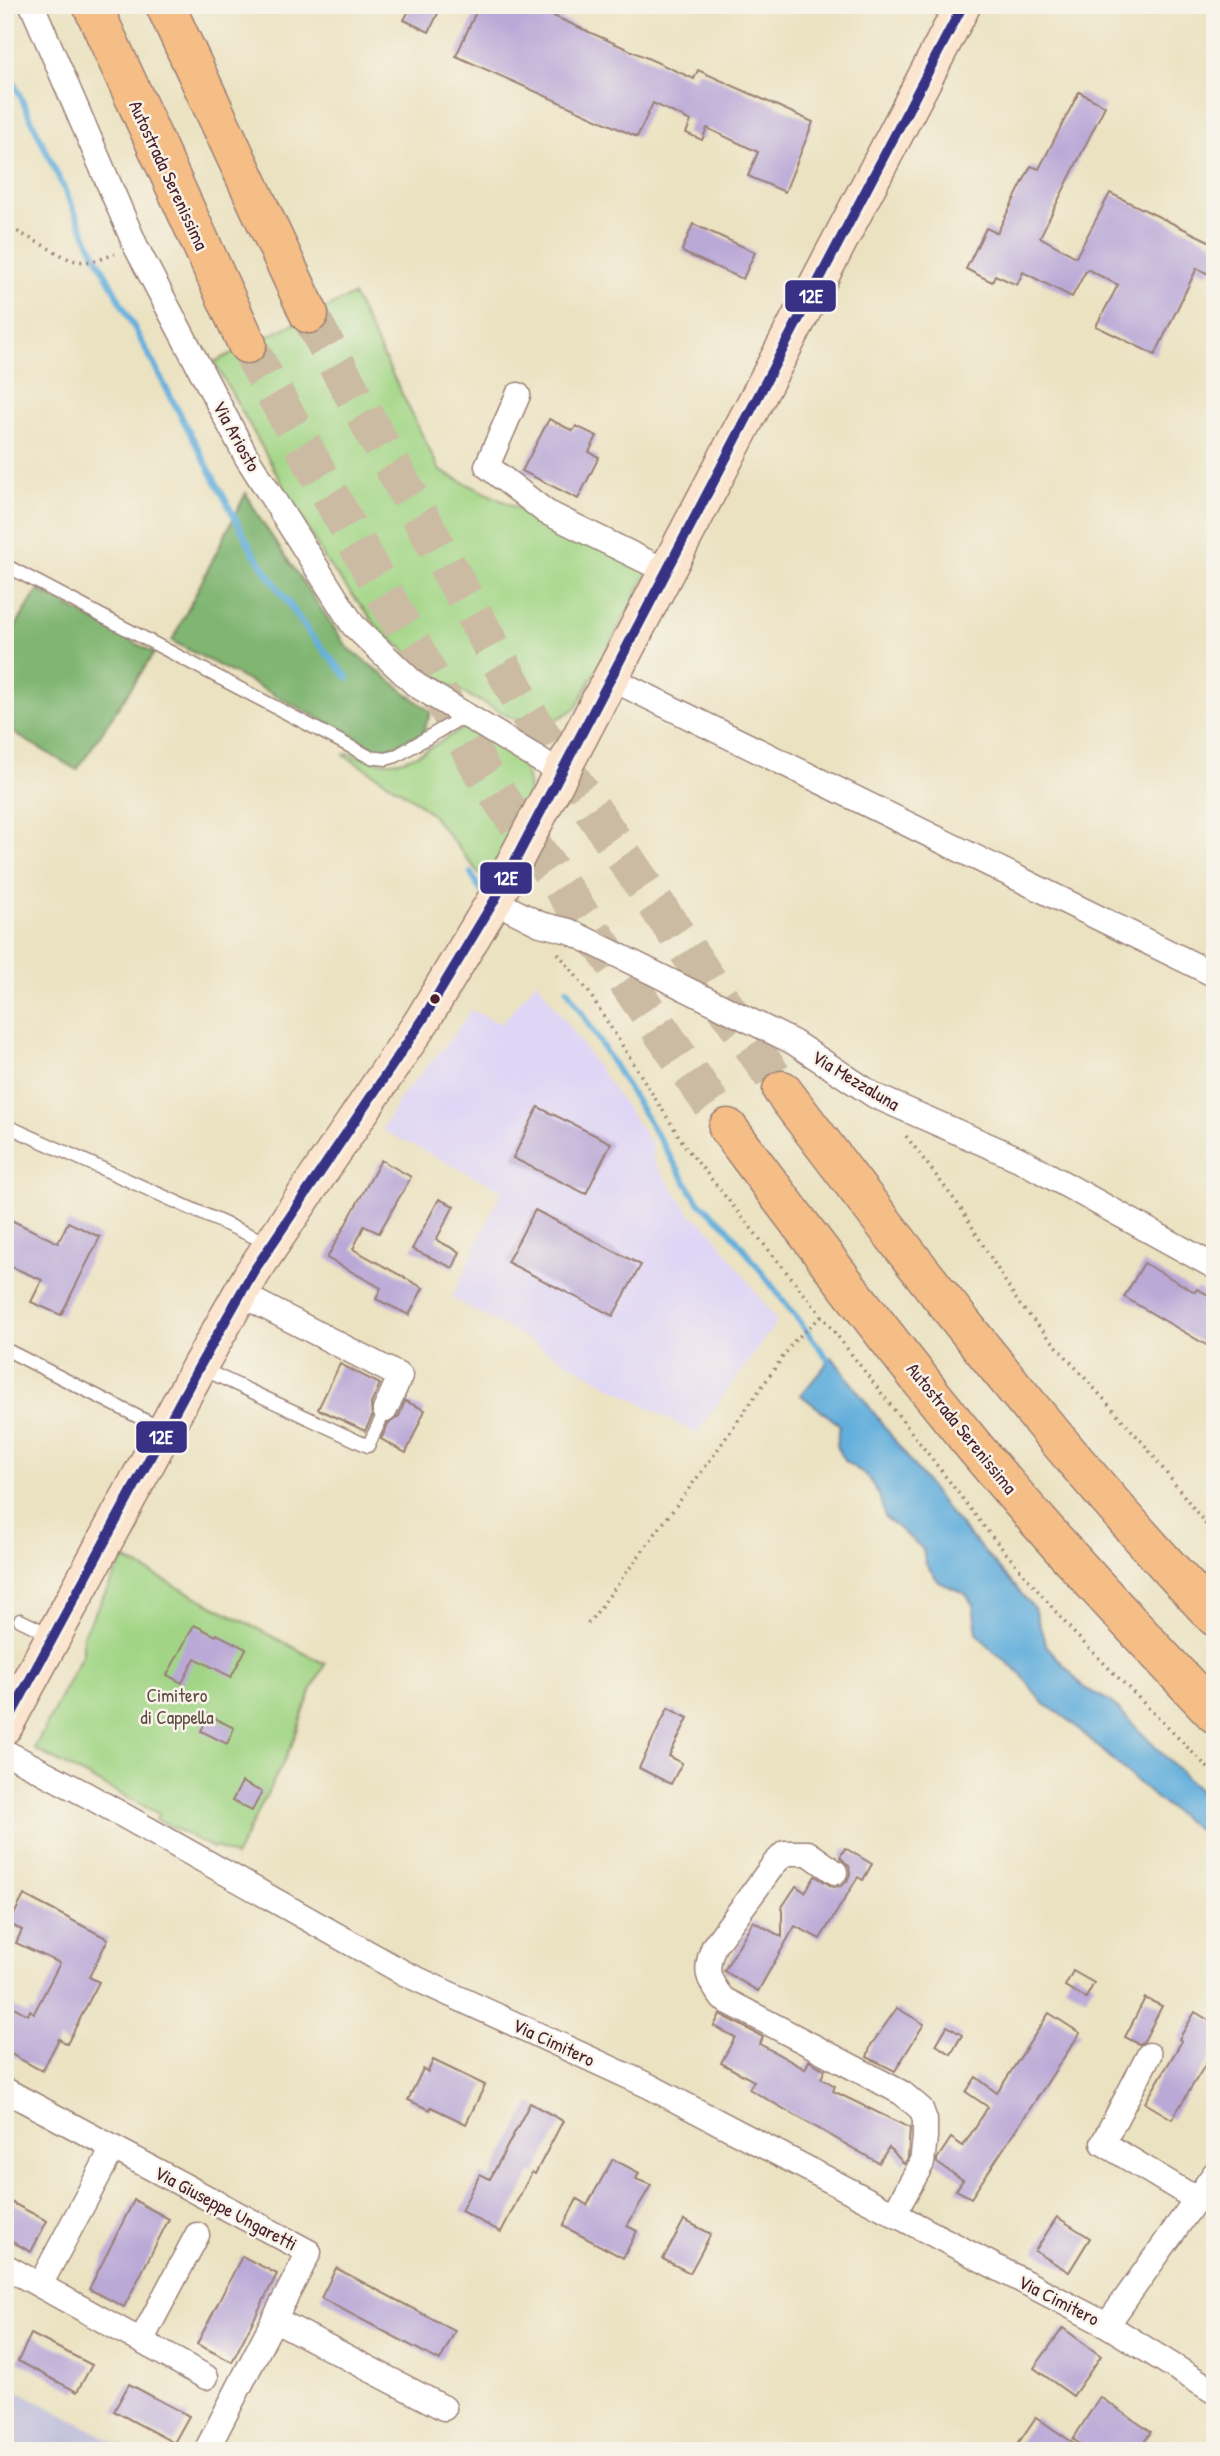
<svg xmlns="http://www.w3.org/2000/svg" width="1220" height="2456" font-family="'Patrick Hand',sans-serif">
<style>
.built{fill:#dfd5f5}
.industrial{fill:#c3c1db}
.green{fill:#a1d585;stroke:#767a58;stroke-width:2}
.forest{fill:#80b672;stroke:#656a4e;stroke-width:2}
.water{fill:#63afdc;stroke:#566784;stroke-width:2}
.lines{fill:none;stroke-linecap:round;stroke-linejoin:round}
.stream{stroke:#63afdc;stroke-width:6}
.building{fill:#baa8d7}
.motorway-tunnel{stroke:#cbbba3;stroke-width:38;stroke-dasharray:38 19;stroke-linecap:butt}
.service-casing{stroke:#9a8076;stroke-width:15}
.minor-casing{stroke:#9a8076;stroke-width:27}
.secondary-casing{stroke:#9a8076;stroke-width:38}
.motorway-casing{stroke:#9a8076;stroke-width:41}
.path{stroke:#9a8076;stroke-width:3.5;stroke-dasharray:2 5;stroke-linecap:butt}
.service{stroke:#fff;stroke-width:12}
.minor{stroke:#fff;stroke-width:24}
.secondary{stroke:#fbe5cf;stroke-width:35}
.motorway{stroke:#f6be87;stroke-width:38}
.bus-1-casing{stroke:#f7f3e8;stroke-width:16}
.bus-1{stroke:#393185;stroke-width:10}
.bus-dot{fill:#4a1f2b;stroke:#f7f3e8;stroke-width:2.5}
.labels{text-anchor:middle;stroke-width:5;stroke-linejoin:round;paint-order:stroke}
.street-label{font-size:19px;fill:#4a1f2b;stroke:#f7f3e8}
.park-label{font-size:19px;fill:#604c42;stroke:#f7f3e8}
.line-badge{stroke:#f7f3e8;stroke-width:2.5}
.badge-label{font-size:19px;text-anchor:middle;font-weight:bold;fill:#fff}
</style>
<rect width="100%" height="100%" fill="#f7f3e8"/>
<filter id="ink" filterUnits="userSpaceOnUse"><feTurbulence type="fractalNoise" baseFrequency=".0143" numOctaves="2"/><feDisplacementMap in="SourceGraphic" scale="14" xChannelSelector="R" yChannelSelector="G"/><feConvolveMatrix kernelMatrix="1 2 1 2 8 2 1 2 1" color-interpolation-filters="sRGB"/></filter>
<filter id="wash" filterUnits="userSpaceOnUse"><feTurbulence type="fractalNoise" baseFrequency=".00686" numOctaves="4" result="noise"/><feDisplacementMap in="SourceGraphic" scale="28" xChannelSelector="R" yChannelSelector="G"/><feGaussianBlur stdDeviation="1.57" result="paint"/><feColorMatrix in="noise" values="0 0 0 0 0 0 0 0 0 0 0 0 0 0 0 0 0 1.4 0 .05"/><feComposite in="paint" operator="in"/></filter>
<g filter="url(#wash)">
<rect width="100%" height="100%" fill="#ebe2c1"/>
<path class="built" d="M537,981L651,1143L654,1162L690,1213L712,1232L777,1321L696,1434L452,1298L502,1190L382,1130L400,1098L451,1039L471,1010L501,1024Z"/>
<path class="industrial" d="M5,2384L132,2451H5Z"/>
<g class="green">
<path d="M353,295L440,471L649,571L576,708L552,722H520L446,684L381,631L327,563L214,362Z"/>
<path d="M464,728C482,738 512,750 523,768C543,803 504,853 487,883L431,814L412,798L344,755L348,753C361,757 376,763 390,762C417,761 441,739 464,728Z"/>
<path d="M124,1559L325,1664L312,1689L291,1747L235,1857L217,1847L213,1848L156,1819L159,1814L34,1749L83,1653V1634Z"/>
</g>
<g class="forest">
<path d="M246,493L260,519L347,647L431,712L422,734L381,751L172,641Z"/>
<path d="M38,590L154,653L77,770L5,728V644Z"/>
</g>
<path class="water" d="M832,1357L947,1510L1034,1608L1046,1645L1084,1688L1110,1701L1215,1807V1843L1148,1792L1069,1720L1043,1703L1020,1673L991,1649L977,1633L973,1605L966,1594L939,1582L926,1564L923,1549L885,1517L879,1495L867,1476L845,1461L836,1445L840,1425L801,1395Z"/>
<g class="lines">
<g class="stream">
<path d="M5,64L91,246L253,552L310,634L348,678"/>
<path d="M471,873L481,891"/>
<path d="M567,989L697,1200L728,1228L834,1367"/>
</g>
</g>
<g id="blocks">
<g class="building">
<path d="M412,5H442L429,32L404,20Z"/>
<path d="M479,5H529L694,79L698,70L813,122L785,192L748,176L758,152L707,128L702,140L686,133L691,121L653,103L637,137L456,56Z"/>
<path d="M1079,92L1105,106L1040,237L1076,257L1110,193L1215,244V261L1208,274L1197,268L1155,355L1096,326L1118,285L1087,269L1072,297L1023,272L1017,285L995,275L992,282L966,269L986,228L997,233L1031,166L1039,169Z"/>
<path d="M693,224L755,252L743,279L684,253L682,250Z"/>
<path d="M549,419L573,431L576,426L597,436L589,452L599,457L578,499L522,471Z"/>
<path d="M538,1107L611,1143L586,1194L513,1158Z"/>
<path d="M381,1160L411,1177L379,1233L364,1226L353,1249L423,1288L409,1315L376,1299L381,1288L327,1258Z"/>
<path d="M439,1199L454,1206L436,1240L460,1252L453,1268L412,1249Z"/>
<path d="M535,1210L641,1265L613,1316L507,1262Z"/>
<path d="M5,1217L58,1243L68,1222L100,1237L61,1315L31,1302L42,1280L5,1264Z"/>
<path d="M1144,1263L1195,1292L1197,1289L1215,1298V1350L1124,1297Z"/>
<path d="M340,1364L380,1384L371,1404L372,1417L365,1431L318,1409Z"/>
<path d="M405,1401L425,1410L406,1453L381,1439L388,1424L399,1416Z"/>
<path d="M194,1625L216,1636L217,1634L246,1649L231,1677L195,1658L182,1683L167,1675Z"/>
<path d="M668,1708L688,1718L669,1756L682,1763L671,1784L639,1768Z"/>
<path d="M208,1715L234,1728L227,1744L201,1731Z"/>
<path d="M242,1782L262,1792L252,1811L232,1801Z"/>
<path d="M845,1848L872,1864L863,1880L858,1877L820,1939L795,1926L758,1991L724,1971L753,1921L782,1937V1907L796,1886L805,1892L815,1876L833,1887L841,1886L847,1881L850,1874L849,1866L840,1857Z"/>
<path d="M24,1895L108,1939L89,1977L99,1982L67,2044L59,2039L42,2071L5,2051V2002L28,2015L30,2010L34,2013L60,1963L16,1943L22,1930L9,1924Z"/>
<path d="M1073,1971L1094,1983L1086,1998L1065,1986Z"/>
<path d="M1145,1998L1162,2006L1144,2041L1139,2044L1125,2037Z"/>
<path d="M897,2008L924,2024L895,2071L867,2057L871,2045Z"/>
<path d="M1195,2012L1215,2024V2049L1172,2119L1145,2103L1182,2041L1179,2039Z"/>
<path d="M1049,2013L1080,2033L971,2198L956,2190L963,2180L937,2163V2159L951,2138L963,2146L988,2107L966,2092L976,2077L997,2093Z"/>
<path d="M720,2014L763,2037L760,2044L805,2069L809,2061L825,2070L821,2078L835,2086L833,2091L910,2128L908,2158L904,2164L889,2147L879,2163L749,2089L754,2081L721,2063L735,2037L714,2026Z"/>
<path d="M947,2026L962,2035L951,2054L936,2045Z"/>
<path d="M433,2060L485,2085L466,2124L431,2107L430,2110L408,2100L423,2069L428,2072Z"/>
<path d="M530,2103L563,2121L535,2174L532,2172L501,2232L461,2211L480,2174L490,2179Z"/>
<path d="M613,2159L639,2173L636,2179L651,2185L627,2226L637,2231L623,2258L563,2226L577,2199L587,2205Z"/>
<path d="M5,2199L47,2221L31,2252L5,2238Z"/>
<path d="M134,2200L169,2219L124,2307L89,2289Z"/>
<path d="M1057,2217L1090,2238L1069,2272L1035,2251Z"/>
<path d="M684,2220L711,2234L690,2273L663,2259Z"/>
<path d="M242,2256L277,2274L232,2362L197,2344Z"/>
<path d="M336,2268L455,2331L440,2361L321,2298Z"/>
<path d="M1063,2328L1101,2356L1073,2396L1034,2368Z"/>
<path d="M31,2334L92,2365L77,2392L18,2361Z"/>
<path d="M129,2384L189,2416L174,2443L114,2411Z"/>
<path d="M1100,2397L1151,2432L1138,2451H1090L1073,2439Z"/>
<path d="M1036,2417L1053,2429L1085,2451H1013Z"/>
</g>
</g>
</g>
<g filter="url(#ink)">
<use href="#blocks" fill-opacity="0" stroke="#9a8076" stroke-width="2"/>
<g class="lines">
<g class="motorway-tunnel">
<path d="M309,314L534,724L782,1090"/>
<path d="M247,344L483,773L728,1128"/>
</g>
<g class="service-casing">
<g id="service">
<path d="M5,565L370,757L386,759L396,756L466,715"/>
<path d="M5,1125L270,1244"/>
<path d="M5,1349L164,1430"/>
<path d="M203,1369L368,1446L380,1421"/>
<path d="M20,1620L51,1635"/>
</g>
</g>
<g class="minor-casing">
<g id="minor">
<path d="M32,5L136,247L246,456L353,625L416,685L560,772"/>
<path d="M518,395L487,466L546,512L666,571"/>
<path d="M610,678L1215,975"/>
<path d="M494,901L540,924L569,931L793,1042L875,1096L1019,1159L1215,1267"/>
<path d="M242,1292L256,1302L400,1376L385,1410"/>
<path d="M5,1752L87,1795L404,1973L649,2086L1107,2325L1215,2392"/>
<path d="M835,1872L808,1853H785L774,1864L714,1946C704,1970 707,1979 723,1999L902,2093L921,2109L925,2120V2137L922,2163L894,2214"/>
<path d="M1149,2055L1103,2143L1196,2199"/>
<path d="M5,2090L309,2252L206,2451"/>
<path d="M5,2266L206,2377"/>
<path d="M40,2285L113,2148"/>
<path d="M274,2319L444,2408"/>
<path d="M1107,2325L1215,2173"/>
<path d="M141,2341L197,2235"/>
</g>
</g>
<g class="secondary-casing">
<path id="secondary" d="M5,1726L199,1367L253,1272L422,1021L494,901L963,5"/>
</g>
<g class="motorway-casing">
<g id="motorway">
<path d="M92,5L247,344"/>
<path d="M165,5L309,314"/>
<path d="M782,1090C919,1271 1059,1452 1215,1617"/>
<path d="M728,1128C809,1237 891,1346 977,1450C1053,1541 1134,1628 1215,1714"/>
</g>
</g>
<g class="path">
<path d="M5,225L69,259C86,265 99,260 115,254"/>
<path d="M558,953L588,991L687,1149L822,1316L989,1533L1073,1632L1215,1775"/>
<path d="M906,1136L960,1207L1019,1304L1143,1443L1215,1536"/>
<path d="M588,1624L711,1459L794,1341L822,1316"/>
</g>
<use href="#service" class="service"/>
<use href="#minor" class="minor"/>
<use href="#secondary" class="secondary"/>
<use href="#motorway" class="motorway"/>
<g class="bus-1-casing">
<path id="bus-1" d="M5,1726L199,1367L253,1272L422,1021L494,901L963,5"/>
</g>
<use href="#bus-1" class="bus-1"/>
</g>
</g>
<circle class="bus-dot" cx="435" cy="999" r="6"/>
<g class="labels">
<g class="street-label">
<text transform="translate(169 175) rotate(65)" y="7">Autostrada Serenissima</text>
<text transform="translate(237 436) rotate(61)" y="7">Via Ariosto</text>
<text transform="translate(856 1080) rotate(31)" y="7">Via Mezzaluna</text>
<text transform="translate(962 1428) rotate(51)" y="7">Autostrada Serenissima</text>
<text transform="translate(554 2042) rotate(25)" y="7">Via Cimitero</text>
<text transform="translate(226 2208) rotate(28)" y="7">Via Giuseppe Ungaretti</text>
<text transform="translate(1059 2300) rotate(27)" y="7">Via Cimitero</text>
</g>
<g class="park-label">
<text x="177" y="1702">Cimitero<tspan x="177" dy="22">di Cappella</tspan></text>
</g>
</g>
<g class="line-badge">
<rect x="784" y="279" width="53" height="34" rx="7" fill="#393185"/>
<rect x="479" y="861" width="54" height="34" rx="7" fill="#393185"/>
<rect x="135" y="1420" width="53" height="34" rx="7" fill="#393185"/>
</g>
<g class="badge-label">
<text x="811" y="303">12E</text>
<text x="506" y="885">12E</text>
<text x="161" y="1444">12E</text>
</g>
<rect width="1220" height="2456" fill="none" stroke="#f7f3e8" stroke-width="28"/>
</svg>
